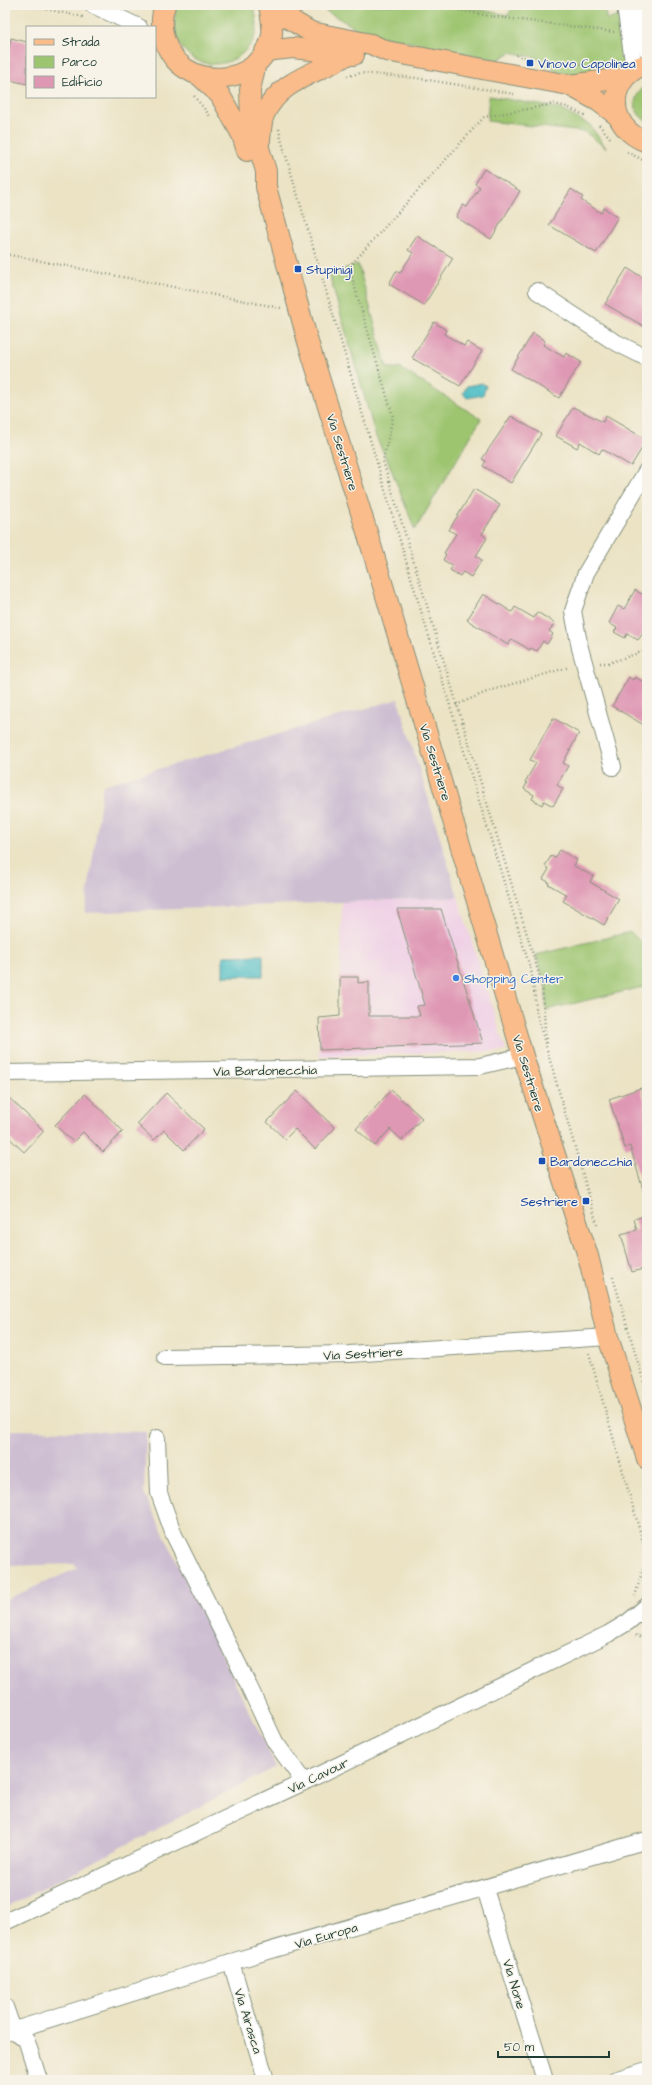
<svg xmlns="http://www.w3.org/2000/svg" width="652" height="2085" font-family="'Architects Daughter',sans-serif">
<style>
.built{fill:#efd0e6}
.industrial{fill:#cdbed2}
.green{fill:#9dc570;stroke:#5e8152}
.water{fill:#50bec6;stroke:#387e7d}
.building{fill:#df98b4}
.lines{fill:none;stroke-linecap:round;stroke-linejoin:round}
.minor-casing{stroke:#85907c;stroke-width:18}
.major-casing{stroke:#85907c;stroke-width:22}
.path{stroke:#85907c;stroke-width:2.5;stroke-dasharray:1 3;stroke-linecap:butt}
.minor{stroke:#fff;stroke-width:16}
.major{stroke:#f9bc8a;stroke-width:20}
.transit-dot{fill:#1a4fb4;stroke:#f7f3e8;stroke-width:1.5}
.shop-dot{fill:#3f7fe0;stroke:#f7f3e8;stroke-width:1.5}
.labels{text-anchor:middle;stroke-width:3;stroke-linejoin:round;paint-order:stroke}
.transit-label{font-size:13px;fill:#164399;stroke:#f7f3e8;text-anchor:start}
.street-label{font-size:13px;fill:#1f3d34;stroke:#f7f3e8}
.shop-label{font-size:13px;fill:#366cbe;stroke:#f7f3e8;text-anchor:start}
</style>
<rect width="100%" height="100%" fill="#f7f3e8"/>
<filter id="ink" filterUnits="userSpaceOnUse"><feTurbulence type="fractalNoise" baseFrequency=".025" numOctaves="2"/><feDisplacementMap in="SourceGraphic" scale="8" xChannelSelector="R" yChannelSelector="G"/><feConvolveMatrix kernelMatrix="1 2 1 2 8 2 1 2 1" color-interpolation-filters="sRGB"/></filter>
<filter id="wash" filterUnits="userSpaceOnUse"><feTurbulence type="fractalNoise" baseFrequency=".012" numOctaves="4" result="noise"/><feDisplacementMap in="SourceGraphic" scale="16" xChannelSelector="R" yChannelSelector="G"/><feGaussianBlur stdDeviation="0.9" result="paint"/><feColorMatrix in="noise" values="0 0 0 0 0 0 0 0 0 0 0 0 0 0 0 0 0 1.4 0 .05"/><feComposite in="paint" operator="in"/></filter>
<g filter="url(#wash)">
<rect width="100%" height="100%" fill="#ebe3c4"/>
<path class="built" d="M458,897L506,1051L319,1056V1018L340,1016L342,902Z"/>
<g class="industrial">
<path d="M398,699L458,897L85,913L103,785Z"/>
<path d="M5,1430L146,1432L144,1493L276,1767L5,1908V1600L78,1568L74,1564L5,1566Z"/>
</g>
<g class="green">
<path d="M178,5H252C276,53 203,90 178,41C173,30 173,16 178,5Z"/>
<path d="M320,5H455L508,15L514,5H603L607,20L619,16L629,60L625,70L590,78L557,72L537,58L511,52L498,60L364,33L326,11Z"/>
<path d="M647,85V121C631,113 632,93 647,85Z"/>
<path d="M489,96L557,108L590,125L606,148L585,132L487,121Z"/>
<path d="M358,264L387,368H400L481,419L415,530L389,464L376,437L329,274Z"/>
<path d="M630,932L647,947V986L546,1010V987L536,955Z"/>
</g>
<g class="water">
<path d="M482,383L486,386L483,395L467,398L463,393L467,386Z"/>
<path d="M263,955V976H223V956Z"/>
</g>
<g id="blocks">
<g class="building">
<path d="M11,38L27,42V84L5,79V68Z"/>
<path d="M484,169L520,191L491,239L456,217L463,205L467,207L480,187L475,184Z"/>
<path d="M571,189L583,197L581,200L601,213L604,208L618,217L596,253L549,225Z"/>
<path d="M417,236L453,258L424,305L389,284L396,271L400,273L413,253L408,250Z"/>
<path d="M627,268L647,280V328L605,304Z"/>
<path d="M434,322L446,330L444,334L464,346L467,342L482,351L460,386L412,358Z"/>
<path d="M533,333L545,341L543,345L564,357L566,353L581,362L559,398L511,369Z"/>
<path d="M573,407L603,422L606,416L647,440L631,466L602,449L599,454L580,442L577,448L556,436Z"/>
<path d="M511,416L541,434L511,483L483,466L486,461L482,459Z"/>
<path d="M474,489L500,505L482,534L487,538L476,556L482,560L471,577L463,572L460,576L450,570L453,566L443,560L446,554L444,553L456,534L449,530Z"/>
<path d="M635,590L647,597V628L638,640L627,634L625,638L614,632L617,628L609,623L618,606L624,609Z"/>
<path d="M483,594L512,612L515,607L534,618L537,612L555,623L549,631L553,634L547,644L543,641L537,651L531,648L530,650L512,639L508,645L467,620Z"/>
<path d="M629,677L633,680L635,677L647,684V727L612,706Z"/>
<path d="M553,718L579,733L563,763L568,766L557,785L563,789L553,806L544,801L542,805L532,799L534,795L524,789L527,783L525,782L536,763L530,760Z"/>
<path d="M560,850L577,860L574,866L593,876L590,882L619,899L604,925L563,901L567,895L548,884L549,882L543,879L549,869L545,866L551,856L555,858Z"/>
<path d="M397,909H441L483,1043L320,1050L319,1018L340,1016V977H358V983L369,982V1016H420L417,1006L425,1005Z"/>
<path d="M641,1088L647,1109V1193H644L630,1146L625,1148L609,1099Z"/>
<path d="M391,1090L422,1118L402,1140L390,1129L375,1146L356,1129Z"/>
<path d="M297,1091L335,1128L315,1149L295,1129L285,1139L267,1122Z"/>
<path d="M166,1093L204,1129L184,1150L164,1130L154,1140L137,1124Z"/>
<path d="M5,1094L44,1131L24,1152L5,1134Z"/>
<path d="M85,1094L123,1131L103,1152L83,1132L73,1142L55,1125Z"/>
<path d="M647,1215V1268L632,1272L621,1234L637,1230L634,1219Z"/>
</g>
</g>
</g>
<g filter="url(#ink)">
<use href="#blocks" fill-opacity="0" stroke="#85907c" stroke-width="1"/>
<g class="lines">
<g class="minor-casing">
<g id="minor">
<path d="M93,5L139,27"/>
<path d="M625,5L634,69"/>
<path d="M631,5L637,17L647,50"/>
<path d="M537,291L613,341L647,358"/>
<path d="M613,767L580,648L573,611L586,573L647,470"/>
<path d="M5,1073L480,1066L523,1056"/>
<path d="M165,1357L349,1354L608,1337"/>
<path d="M157,1438L159,1493L174,1535L246,1680L275,1742L304,1782"/>
<path d="M485,1889L545,2080"/>
<path d="M5,1922L304,1782L608,1634L628,1622L647,1606"/>
<path d="M231,1962L266,2080"/>
<path d="M5,2007L13,2030"/>
<path d="M13,2030L26,2039L39,2080"/>
<path d="M5,2033L231,1962L647,1840"/>
<path d="M614,2080L647,2070"/>
</g>
</g>
<g class="major-casing">
<g id="major">
<path d="M165,5C161,16 161,27 164,38C179,94 262,89 272,35C273,25 271,15 269,5"/>
<path d="M269,7L311,32L371,44L386,51L569,85L598,101L618,116"/>
<path d="M265,51L293,48L354,55"/>
<path d="M256,63L250,90L251,122L266,171V187L308,342L367,532L523,1056L588,1256L608,1337L647,1459"/>
<path d="M647,64C605,77 606,128 647,142"/>
<path d="M200,76L220,95L242,135L247,151"/>
<path d="M569,85L624,78"/>
<path d="M260,140C261,132 261,122 264,115C280,79 317,74 347,55"/>
</g>
</g>
<g class="path">
<path d="M27,5L83,17"/>
<path d="M431,5L490,16L614,32"/>
<path d="M516,55L527,58"/>
<path d="M552,63L587,64"/>
<path d="M347,76L361,73L416,78L514,94"/>
<path d="M194,96L210,116"/>
<path d="M599,125L611,139"/>
<path d="M279,129L281,139L415,591L532,974L537,1015L597,1224"/>
<path d="M627,152L647,162"/>
<path d="M5,254L281,308"/>
<path d="M600,663H609L647,650"/>
<path d="M456,705L489,691L569,667"/>
<path d="M546,1043L542,984L383,461L393,417L349,267L484,117L554,104L567,107L586,116"/>
<path d="M613,1277L647,1393"/>
<path d="M589,1353L645,1549L646,1559L635,1596"/>
<path d="M636,1635L638,1637L647,1633"/>
</g>
<use href="#minor" class="minor"/>
<use href="#major" class="major"/>
</g>
</g>
<g class="transit-dot">
<rect x="526" y="59" width="8" height="8" rx="2"/>
<rect x="294" y="265" width="8" height="8" rx="2"/>
<rect x="538" y="1157" width="8" height="8" rx="2"/>
<rect x="582" y="1197" width="8" height="8" rx="2"/>
</g>
<circle class="shop-dot" cx="456" cy="978" r="4"/>
<g class="labels">
<g class="transit-label">
<text x="538" y="68">Vinovo Capolinea</text>
<text x="306" y="274">Stupinigi</text>
<text x="550" y="1166">Bardonecchia</text>
<text x="578" y="1206" text-anchor="end">Sestriere</text>
</g>
<g class="street-label">
<text transform="translate(343 452) rotate(73)" y="5">Via Sestriere</text>
<text transform="translate(436 762) rotate(73)" y="5">Via Sestriere</text>
<text transform="translate(265 1070) rotate(-1)" y="5">Via Bardonecchia</text>
<text transform="translate(529 1073) rotate(73)" y="5">Via Sestriere</text>
<text transform="translate(363 1353) rotate(-3)" y="5">Via Sestriere</text>
<text transform="translate(318 1775) rotate(-26)" y="5">Via Cavour</text>
<text transform="translate(326 1935) rotate(-16)" y="5">Via Europa</text>
<text transform="translate(515 1984) rotate(73)" y="5">Via None</text>
<text transform="translate(249 2021) rotate(73)" y="5">Via Airasca</text>
</g>
<g class="shop-label">
<text x="464" y="983">Shopping Center</text>
</g>
</g>
<rect width="652" height="2085" fill="none" stroke="#f7f3e8" stroke-width="20"/>
<rect x="26" y="26" width="130" height="72" fill="#f7f3e8" stroke="#a1aaa0"/>
<rect x="34" y="39" width="20" height="6" fill="#f9bc8a" stroke="#a1aaa0"/>
<text x="62" y="46" font-size="12" fill="#1f3d34">Strada</text>
<rect x="34" y="56" width="20" height="12" fill="#9dc570" stroke="#a1aaa0"/>
<text x="62" y="66" font-size="12" fill="#1f3d34">Parco</text>
<rect x="34" y="76" width="20" height="12" fill="#df98b4" stroke="#a1aaa0"/>
<text x="62" y="86" font-size="12" fill="#1f3d34">Edificio</text>
<path d="M498 2051v6h111v-6" fill="none" stroke="#1f3d34" stroke-width="2"/>
<text x="504" y="2051" font-size="12" fill="#1f3d34" stroke="#f7f3e8" stroke-width="3" paint-order="stroke">50 m</text>
</svg>
